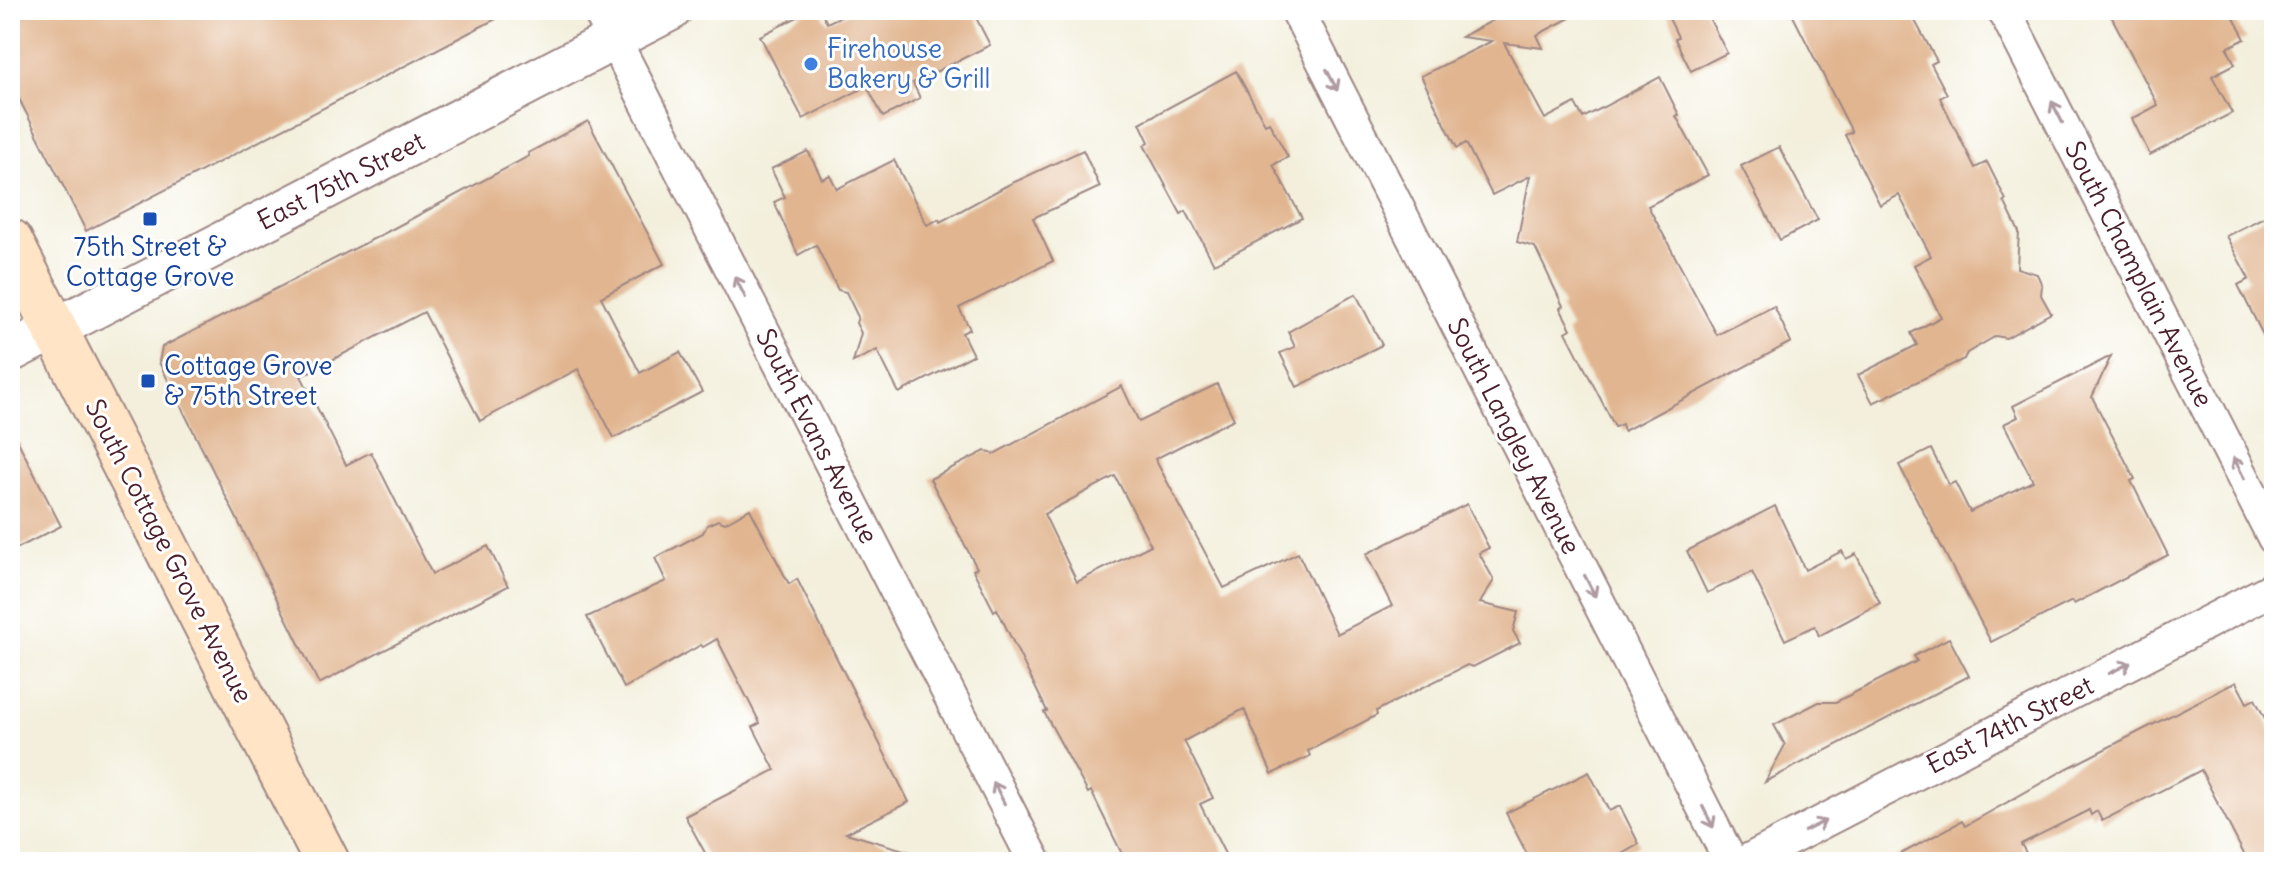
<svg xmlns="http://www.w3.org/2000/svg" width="2284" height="872" font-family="Delius,sans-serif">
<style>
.building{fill:#e1b590;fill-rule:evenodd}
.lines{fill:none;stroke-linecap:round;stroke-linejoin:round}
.minor-casing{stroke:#9e8784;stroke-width:36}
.tertiary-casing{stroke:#9e8784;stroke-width:44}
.secondary-casing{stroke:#9e8784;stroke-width:48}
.minor{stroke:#fff;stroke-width:32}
.tertiary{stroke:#fff;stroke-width:40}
.secondary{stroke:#ffe4c6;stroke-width:44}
.oneway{stroke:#ae9aa0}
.shop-dot{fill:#3f7fe0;stroke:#fff;stroke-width:3}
.transit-dot{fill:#1a4fb4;stroke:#fff;stroke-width:3}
.labels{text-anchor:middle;stroke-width:6;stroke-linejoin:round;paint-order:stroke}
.shop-label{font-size:26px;fill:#366cbe;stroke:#fff;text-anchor:start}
.street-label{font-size:26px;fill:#4a1f2b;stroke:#fff}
.transit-label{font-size:26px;fill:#164399;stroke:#fff}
</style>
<rect width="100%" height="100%" fill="#fff"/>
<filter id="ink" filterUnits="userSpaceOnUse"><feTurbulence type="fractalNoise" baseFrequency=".0125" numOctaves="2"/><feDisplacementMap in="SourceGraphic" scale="16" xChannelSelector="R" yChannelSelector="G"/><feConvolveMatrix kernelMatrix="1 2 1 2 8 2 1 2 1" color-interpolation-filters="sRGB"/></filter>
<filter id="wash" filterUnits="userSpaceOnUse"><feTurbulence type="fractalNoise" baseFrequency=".006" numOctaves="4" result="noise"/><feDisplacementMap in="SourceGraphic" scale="32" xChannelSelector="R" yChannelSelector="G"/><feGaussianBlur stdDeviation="1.8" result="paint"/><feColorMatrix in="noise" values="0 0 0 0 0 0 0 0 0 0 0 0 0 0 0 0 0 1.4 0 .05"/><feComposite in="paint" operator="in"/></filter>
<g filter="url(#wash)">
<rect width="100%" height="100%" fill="#f3efdc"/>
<g id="blocks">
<g class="building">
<path d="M10,10H513L86,231L10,81Z"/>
<path d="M811,10H820L827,23L854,10H972L990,45L913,83L920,98L883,117L867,86L803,119L760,36Z"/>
<path d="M1513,10H1585L1537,35L1543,48L1504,43L1545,119L1575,103L1583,118L1660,77L1679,115L1676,116L1708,175L1648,206L1717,335L1774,306L1791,342L1624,431L1622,424L1615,427L1566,332L1571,329L1560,308L1563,306L1535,247L1517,242L1530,176L1492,195L1466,143L1457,148L1421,76L1492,41L1461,37Z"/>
<path d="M1665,10H1705L1727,53L1691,71L1675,39L1678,37Z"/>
<path d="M1790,10H1909L1937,61L1931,64L1947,94L1940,98L1975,168L1987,162L2006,200L2004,201L2019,232L2017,268L2037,274L2042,285L2041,295L2051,313L2006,338L1996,336L1967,353L1964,359L1873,403L1858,375L1917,345L1911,333L1941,317L1914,265L1931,256L1899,195L1880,205L1845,135L1852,132Z"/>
<path d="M2108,10H2230L2245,39L2227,48L2235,64L2212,76L2232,113L2150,155L2132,119L2158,105Z"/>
<path d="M1236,71L1265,124L1269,122L1288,157L1273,165L1302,218L1214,264L1186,211L1181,214L1144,145L1149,142L1140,123Z"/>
<path d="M588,121L664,264L601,297L640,373L680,352L702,392L614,438L578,369L480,421L424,312L301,376L346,465L371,452L432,574L488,546L508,586L319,684L159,362L162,347L383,234L529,156L528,153Z"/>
<path d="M1779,147L1818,220L1780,240L1741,166Z"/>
<path d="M1083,150L1100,187L1033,218L1053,261L959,308L970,329L962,333L973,355L899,393L877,350L853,362L861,333L856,323L858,317L846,292L838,290L816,245L798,255L774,202L785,197L771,169L808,151L822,179L830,175L837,189L894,160L927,225L939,219L940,222L1006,186Z"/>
<path d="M2274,212V357L2238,285L2249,279L2226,236Z"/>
<path d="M1356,294L1382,345L1297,387L1280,353L1295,347L1288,332Z"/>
<path d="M2111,356L2092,397L2135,479L2131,481L2168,555L2074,604L2072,601L1991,642L1899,465L1931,449L1949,485L1955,482L1970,512L2033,481L2004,424L2018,417L2013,406Z"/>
<path d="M1217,384L1234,419L1155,459L1224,588L1298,553L1337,634L1392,606L1366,554L1467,504L1489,548L1479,553L1494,580L1480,603L1518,612L1513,631L1520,643L1473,667L1467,665L1376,711L1377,715L1308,751L1310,756L1272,774L1244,709L1184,741L1213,798L1200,804L1229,862H1126L1091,791L1088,793L1044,712L1047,711L997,609L994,611L973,570L977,568L930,479L985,451L994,454L1122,386L1139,422ZM1115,476L1151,545L1077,582L1044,514Z"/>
<path d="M10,426L61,526L10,552Z"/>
<path d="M1775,506L1805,570L1842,551L1846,559L1856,554L1880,603L1819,636L1815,626L1785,640L1752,572L1707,593L1687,551Z"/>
<path d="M750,509L789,584L797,579L909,802L846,833L914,853L913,862H710L685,816L775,770L753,727L760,723L717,639L703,647L701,645L624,688L587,617L666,581L655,558L703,533L707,525L718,520L725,523Z"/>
<path d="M1949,638L1969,676L1765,782L1785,745L1774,725L1819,702H1836L1917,661L1914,656Z"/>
<path d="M2236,682L2247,703L2255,699L2274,736V862H2248L2201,770L2102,821L2097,811L2091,815L2089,810L2021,844L2031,862H1886L1962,821L1965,826L2068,768Z"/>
<path d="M1589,772L1609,811L1620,806L1639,844L1608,862H1531L1506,813Z"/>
</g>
</g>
</g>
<g filter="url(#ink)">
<use href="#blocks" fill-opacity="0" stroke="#9e8784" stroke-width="2"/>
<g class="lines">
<g class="minor-casing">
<g id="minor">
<path d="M599,10L1035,862"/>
<path d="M1297,10L1731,862"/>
<path d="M2004,10L2274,538"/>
<path d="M1745,862L2274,588"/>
</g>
</g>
<g class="tertiary-casing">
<path id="tertiary" d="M10,352L671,10"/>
</g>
<g class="secondary-casing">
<path id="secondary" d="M10,241L327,862"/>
</g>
<use href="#minor" class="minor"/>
<use href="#tertiary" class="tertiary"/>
<use href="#secondary" class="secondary"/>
</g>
<defs><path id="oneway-shaft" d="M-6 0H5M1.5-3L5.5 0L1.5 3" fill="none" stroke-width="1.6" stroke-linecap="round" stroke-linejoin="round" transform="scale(2)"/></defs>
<g class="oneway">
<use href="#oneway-shaft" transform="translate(1332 80) rotate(63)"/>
<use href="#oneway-shaft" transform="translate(2057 112) rotate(-117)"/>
<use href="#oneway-shaft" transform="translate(740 287) rotate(-117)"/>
<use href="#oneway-shaft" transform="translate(2239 468) rotate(-117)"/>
<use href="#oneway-shaft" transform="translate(1590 586) rotate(63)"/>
<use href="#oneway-shaft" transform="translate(2120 668) rotate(-27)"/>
<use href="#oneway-shaft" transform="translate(999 793) rotate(-117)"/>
<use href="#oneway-shaft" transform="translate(1708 817) rotate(63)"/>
<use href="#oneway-shaft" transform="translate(1815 826) rotate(-27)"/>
</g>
</g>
<circle class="shop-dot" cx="811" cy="64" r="8"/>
<g class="transit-dot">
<rect x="142" y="211" width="16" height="16" rx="4"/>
<rect x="140" y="373" width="16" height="16" rx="4"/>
</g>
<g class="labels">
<g class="shop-label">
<text x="827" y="58">Firehouse<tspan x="827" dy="30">Bakery &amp; Grill</tspan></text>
</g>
<g class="street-label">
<text transform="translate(341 181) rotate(-27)" y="9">East 75th Street</text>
<text transform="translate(2139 274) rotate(63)" y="9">South Champlain Avenue</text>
<text transform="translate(817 436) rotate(63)" y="9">South Evans Avenue</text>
<text transform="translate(1514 436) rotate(63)" y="9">South Langley Avenue</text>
<text transform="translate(169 551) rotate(63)" y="9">South Cottage Grove Avenue</text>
<text transform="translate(2010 725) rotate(-27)" y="9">East 74th Street</text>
</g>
<g class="transit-label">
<text x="150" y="256">75th Street &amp;<tspan x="150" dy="30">Cottage Grove</tspan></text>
<text x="164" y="375" text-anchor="start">Cottage Grove<tspan x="164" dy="30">&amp; 75th Street</tspan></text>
</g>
</g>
<rect width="2284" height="872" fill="none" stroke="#fff" stroke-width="40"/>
</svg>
